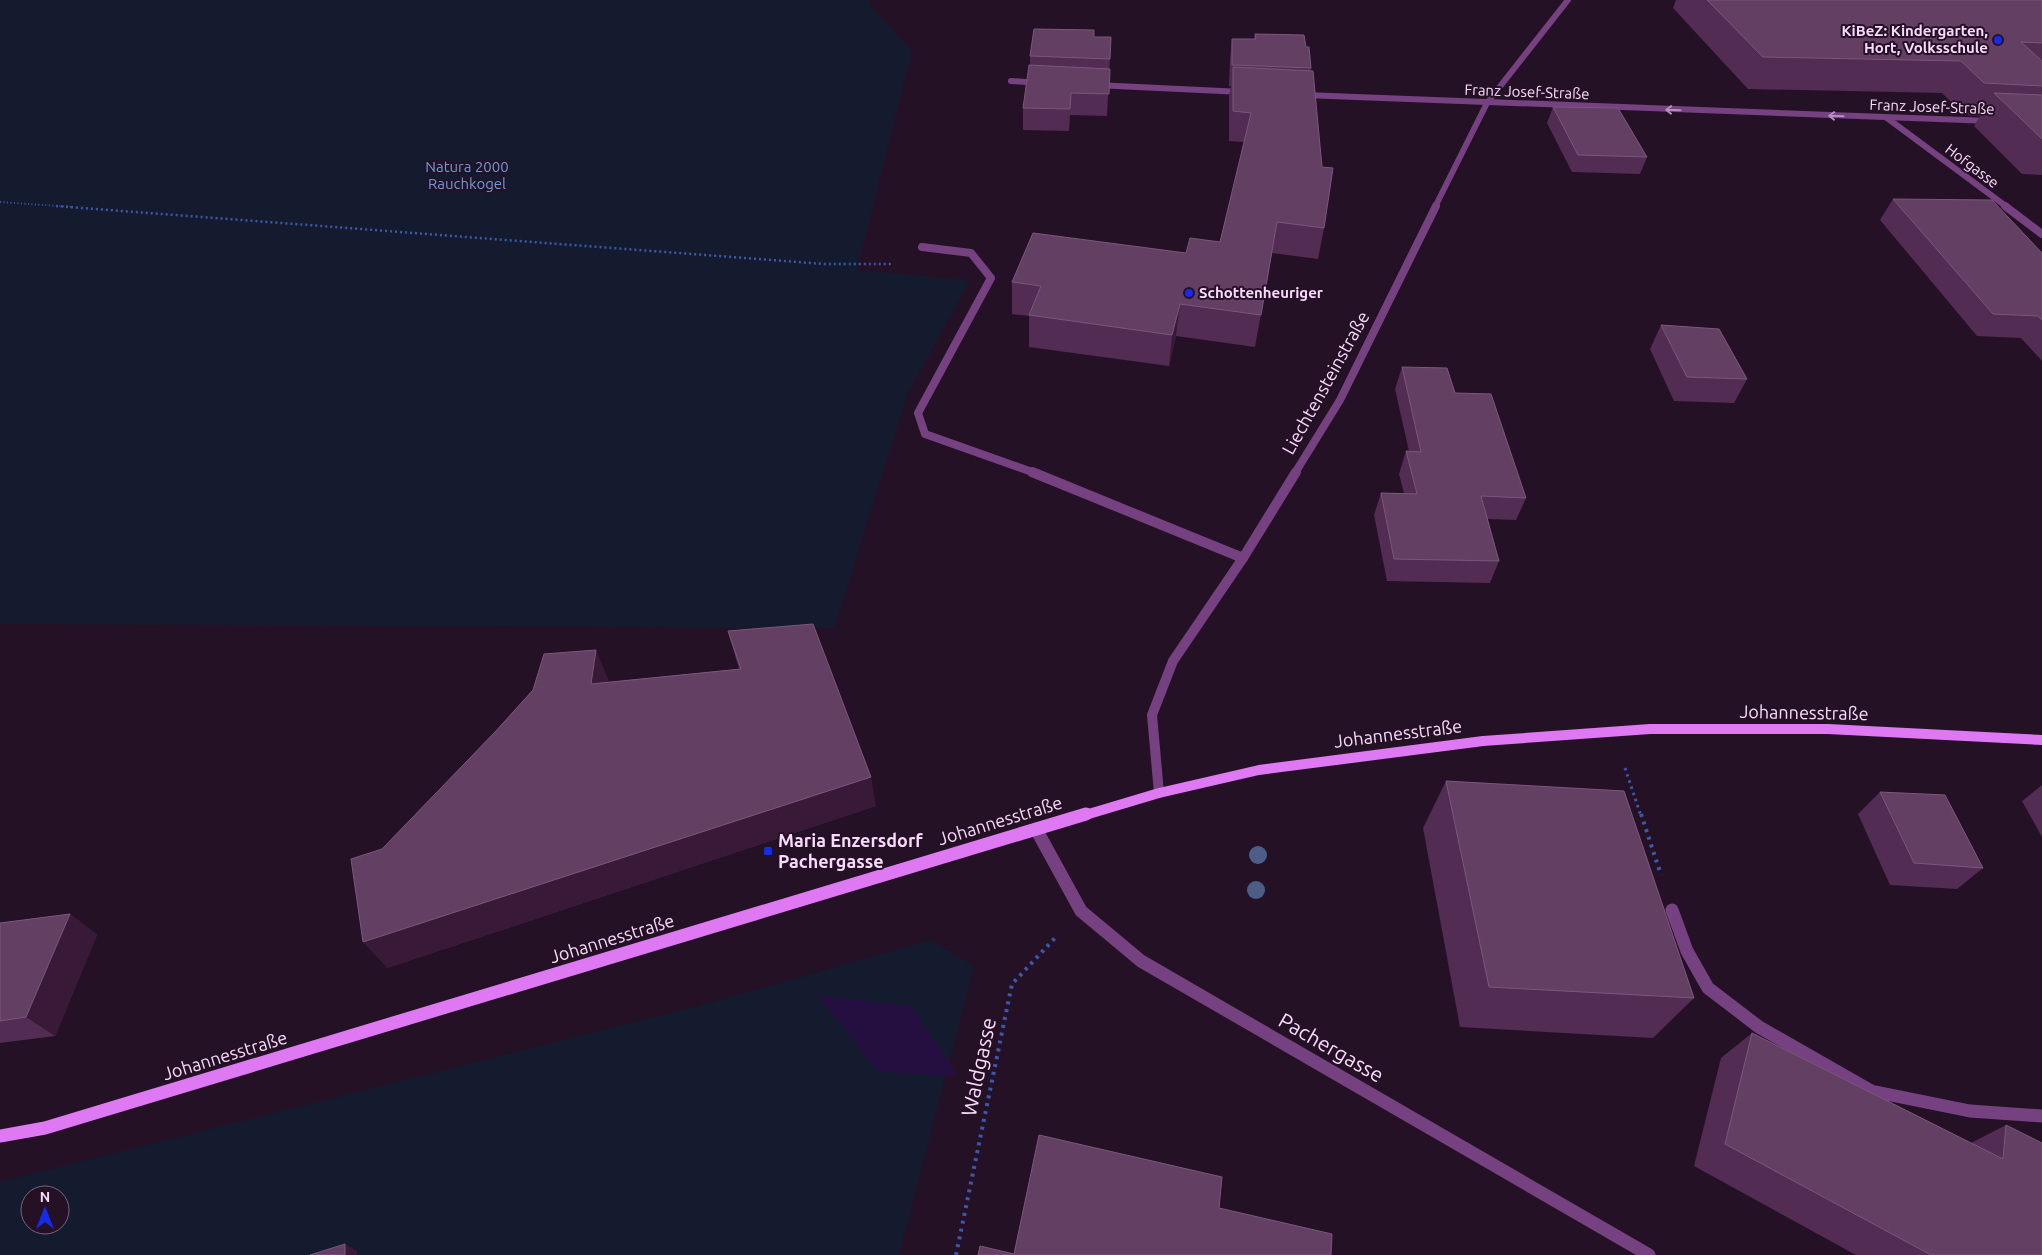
<svg xmlns="http://www.w3.org/2000/svg" width="2042" height="1255" font-family="Ubuntu,sans-serif">
<style>
.green{fill:#151b2f;fill-rule:evenodd}
.water{fill:#250f41}
.lines{fill:none;stroke-linecap:round;stroke-linejoin:round}
.path-far3{stroke:#3a58ae;stroke-width:2;stroke-dasharray:1 2.5;stroke-linecap:butt}
.path-far2{stroke:#3a58ae;stroke-width:2.5;stroke-dasharray:2 3;stroke-linecap:butt}
.path-far1{stroke:#3a58ae;stroke-width:3;stroke-dasharray:2.5 4;stroke-linecap:butt}
.path{stroke:#3a58ae;stroke-width:4;stroke-dasharray:3 5;stroke-linecap:butt}
.service-far2{stroke:#764180;stroke-width:8}
.service-far1{stroke:#764180;stroke-width:10}
.service{stroke:#764180;stroke-width:13}
.minor-far2{stroke:#764180;stroke-width:6}
.minor-far1{stroke:#764180;stroke-width:8}
.minor{stroke:#764180;stroke-width:10}
.tertiary{stroke:#764180;stroke-width:13}
.secondary-far1{stroke:#de79f3;stroke-width:10}
.secondary{stroke:#de79f3;stroke-width:13}
.tree{fill:#4c5d86}
.wall{fill:#522c52}
.shaded-wall{fill:#381938}
.building{fill:#643f64;stroke:#7b577c}
.oneway{stroke:#b88dbe}
.poi-dot{fill:#162beb;stroke:#251125;stroke-width:2}
.labels{text-anchor:middle;stroke-width:4;stroke-linejoin:round;paint-order:stroke}
.far-poi-label{font-size:15px;font-weight:bold;fill:#f9d9fc;stroke:#251125;text-anchor:end}
.far-street-label{font-size:15px;fill:#f9d9fc;stroke:#251125}
.far-park-label{font-size:15px;fill:#6b9bd6;stroke:#251125}
.street-label{font-size:18px;fill:#f9d9fc;stroke:#251125}
.poi-label{font-size:18px;font-weight:bold;fill:#f9d9fc;stroke:#251125;text-anchor:start}
.near-street-label{font-size:21px;fill:#f9d9fc;stroke:#251125}
</style>
<rect width="100%" height="100%" fill="#251125"/>
<g class="green">
<path d="M0,0H869L868,3L912,51L857,270L970,280L907,395L834,628L0,624Z"/>
<path d="M931,940L974,966L899,1255H0V1182L688,1009ZM30,1195H60V1225H30Z"/>
</g>
<path class="water" d="M817,995L911,1006L958,1076L879,1072Z"/>
<g class="lines">
<path class="path-far3" d="M0,202L73,207"/>
<path class="path-far2" d="M56,206L824,264H892"/>
<path class="path-far1" d="M1625,768L1641,816"/>
<g class="path">
<path d="M1641,814L1661,875"/>
<path d="M956,1255L1012,984L1055,938"/>
</g>
<path class="service-far2" d="M922,247L971,253L991,278L918,413L925,434L1035,473"/>
<path class="service-far1" d="M1032,472L1243,558"/>
<path class="service" d="M1672,910L1687,951L1708,988L1759,1027L1871,1091L1970,1111L2042,1116"/>
<g class="minor-far2">
<path d="M1011,81L1039,83"/>
<path d="M1096,85L1242,92"/>
<path d="M1304,95L1991,121"/>
<path d="M1887,118L2007,207"/>
<path d="M1435,207L1487,103L1568,0"/>
</g>
<g class="minor-far1">
<path d="M2005,206L2042,234"/>
<path d="M1295,473L1340,400L1436,206"/>
</g>
<path class="minor" d="M1159,793L1152,715L1173,661L1243,558L1296,472"/>
<path class="tertiary" d="M1036,829L1081,911L1141,961L1649,1255"/>
<path class="secondary-far1" d="M1082,816L1159,793L1259,770L1483,741L1650,729H1828L2042,740"/>
<path class="secondary" d="M0,1136L45,1128L1086,814"/>
</g>
<g class="tree">
<circle cx="1258" cy="855" r="9"/>
<circle cx="1256" cy="890" r="9"/>
</g>
<g class="wall">
<path d="M1676,0H2042V175L2022,174L1974,126L1980,116L1964,115L1942,93L1748,89L1673,8Z"/>
<path d="M1255,34L1311,68V71L1324,228L1318,259L1272,253L1255,347L1176,336L1169,366L1029,347V316L1012,314V282L1186,253L1220,242L1244,142L1229,141V96L1231,86H1229L1230,60L1232,39H1254Z"/>
<path d="M1094,37H1111L1107,116L1070,115L1069,131L1023,130V108L1030,65V56Z"/>
<path d="M1553,107L1647,157L1640,174L1572,172L1547,123Z"/>
<path d="M1893,199L2042,253V361L2021,338L1977,336L1880,220Z"/>
<path d="M1661,325L1747,379L1734,403L1674,401L1650,349Z"/>
<path d="M1402,367L1455,393L1526,498L1516,520L1487,519L1499,561L1490,583L1387,581L1374,515L1381,493H1404L1399,474L1406,451H1409L1395,389Z"/>
<path d="M728,631L876,806L387,968L382,849L495,732L533,690L609,681V682L739,669Z"/>
<path d="M1446,781L1694,998L1653,1038L1460,1027L1423,828Z"/>
<path d="M2042,785V837L2022,801Z"/>
<path d="M1880,792L1983,868L1957,889L1890,885L1858,814Z"/>
<path d="M70,914L97,935L55,1036L0,1043V923Z"/>
<path d="M1752,1033L1971,1143L2006,1125L2042,1255H1856L1694,1166L1721,1058Z"/>
</g>
<g class="shaded-wall">
<path d="M1180,304L1176,336L1169,366L1172,335Z"/>
<path d="M596,650L609,681L604,714L591,684Z"/>
<path d="M871,777L876,806L387,968L363,942Z"/>
<path d="M70,914L97,935L55,1036L26,1017Z"/>
<path d="M345,1244L357,1251V1255H345Z"/>
</g>
<g class="building">
<path d="M1707,0H2042V43L2021,42L2042,61V86L1984,83L1961,61L1763,57Z"/>
<path d="M1034,29L1094,30V37H1111L1110,59L1030,56Z"/>
<path d="M1255,34L1304,35L1306,47H1309L1311,68L1232,65V39H1256Z"/>
<path d="M1029,65L1110,69L1109,94L1071,93L1070,109L1023,108Z"/>
<path d="M1233,67L1313,71L1322,167L1333,168L1324,228L1277,222L1261,315L1180,304L1172,335L1029,315L1041,286L1012,282L1033,233L1186,253L1190,238L1220,242L1251,113L1233,111Z"/>
<path d="M1994,93L2042,95V139Z"/>
<path d="M1553,107L1618,108L1647,157L1578,155Z"/>
<path d="M1893,199L1992,200L2042,253V320L2038,316L1993,314Z"/>
<path d="M1661,325L1719,329L1747,379L1687,377Z"/>
<path d="M1402,367L1447,368L1455,393L1491,394L1526,498L1481,496L1499,561L1394,559L1381,493L1417,494L1406,451L1421,452Z"/>
<path d="M813,624L871,777L363,942L351,859L382,849L495,732L533,690L544,654L596,650L591,684L741,669L728,631Z"/>
<path d="M1446,781L1624,791L1694,998L1489,987Z"/>
<path d="M1880,792L1945,795L1983,868L1914,863Z"/>
<path d="M70,914L26,1017L0,1021V923Z"/>
<path d="M1752,1033L2003,1159L2006,1125L2042,1143V1255H1931L1725,1144Z"/>
<path d="M1039,1135L1222,1177L1219,1208L1332,1234L1331,1255H978L980,1246L1014,1254Z"/>
<path d="M345,1244V1255H310Z"/>
</g>
<defs><path id="oneway-shaft" d="M-6 0H5M1.5-3L5.5 0L1.5 3" fill="none" stroke-width="1.6" stroke-linecap="round" stroke-linejoin="round" transform="scale(1.25)"/></defs>
<g class="oneway">
<use href="#oneway-shaft" transform="translate(1673 110) rotate(-178)"/>
<use href="#oneway-shaft" transform="translate(1836 116) rotate(-178)"/>
</g>
<g class="poi-dot">
<circle cx="1998" cy="40" r="5"/>
<circle cx="1189" cy="293" r="5"/>
<rect x="763" y="846" width="10" height="10" rx="2.5"/>
</g>
<g class="labels">
<g class="far-poi-label">
<text x="1988" y="36">KiBeZ: Kindergarten,<tspan x="1988" dy="17">Hort, Volksschule</tspan></text>
<text x="1199" y="298" text-anchor="start">Schottenheuriger</text>
</g>
<g class="far-street-label">
<text transform="translate(1527 92) rotate(2)" y="5">Franz Josef-Straße</text>
<text transform="translate(1932 107) rotate(2)" y="5">Franz Josef-Straße</text>
<text transform="translate(1972 166) rotate(37)" y="5">Hofgasse</text>
</g>
<g class="far-park-label">
<text x="467" y="172">Natura 2000<tspan x="467" dy="17">Rauchkogel</tspan></text>
</g>
<g class="street-label">
<text transform="translate(1326 383) rotate(-61)" y="6">Liechtensteinstraße</text>
<text transform="translate(1804 713) rotate(1)" y="6">Johannesstraße</text>
<text transform="translate(1398 734) rotate(-7)" y="6">Johannesstraße</text>
<text transform="translate(1000 821) rotate(-17)" y="6">Johannesstraße</text>
<text transform="translate(612 939) rotate(-17)" y="6">Johannesstraße</text>
<text transform="translate(225 1056) rotate(-17)" y="6">Johannesstraße</text>
</g>
<g class="poi-label">
<text x="778" y="847">Maria Enzersdorf<tspan x="778" dy="21">Pachergasse</tspan></text>
</g>
<g class="near-street-label">
<text transform="translate(1331 1048) rotate(30)" y="7">Pachergasse</text>
<text transform="translate(979 1067) rotate(-78)" y="7">Waldgasse</text>
</g>
</g>
<g transform="translate(45 1210)"><circle r="24" fill="#251125" stroke="#7a617b"/>
<path d="M0-4L9 19L0 12L-9 19Z" fill="#162beb"/>
<text y="-8" font-size="14" font-weight="bold" text-anchor="middle" fill="#f9d9fc">N</text>
</g>
</svg>
